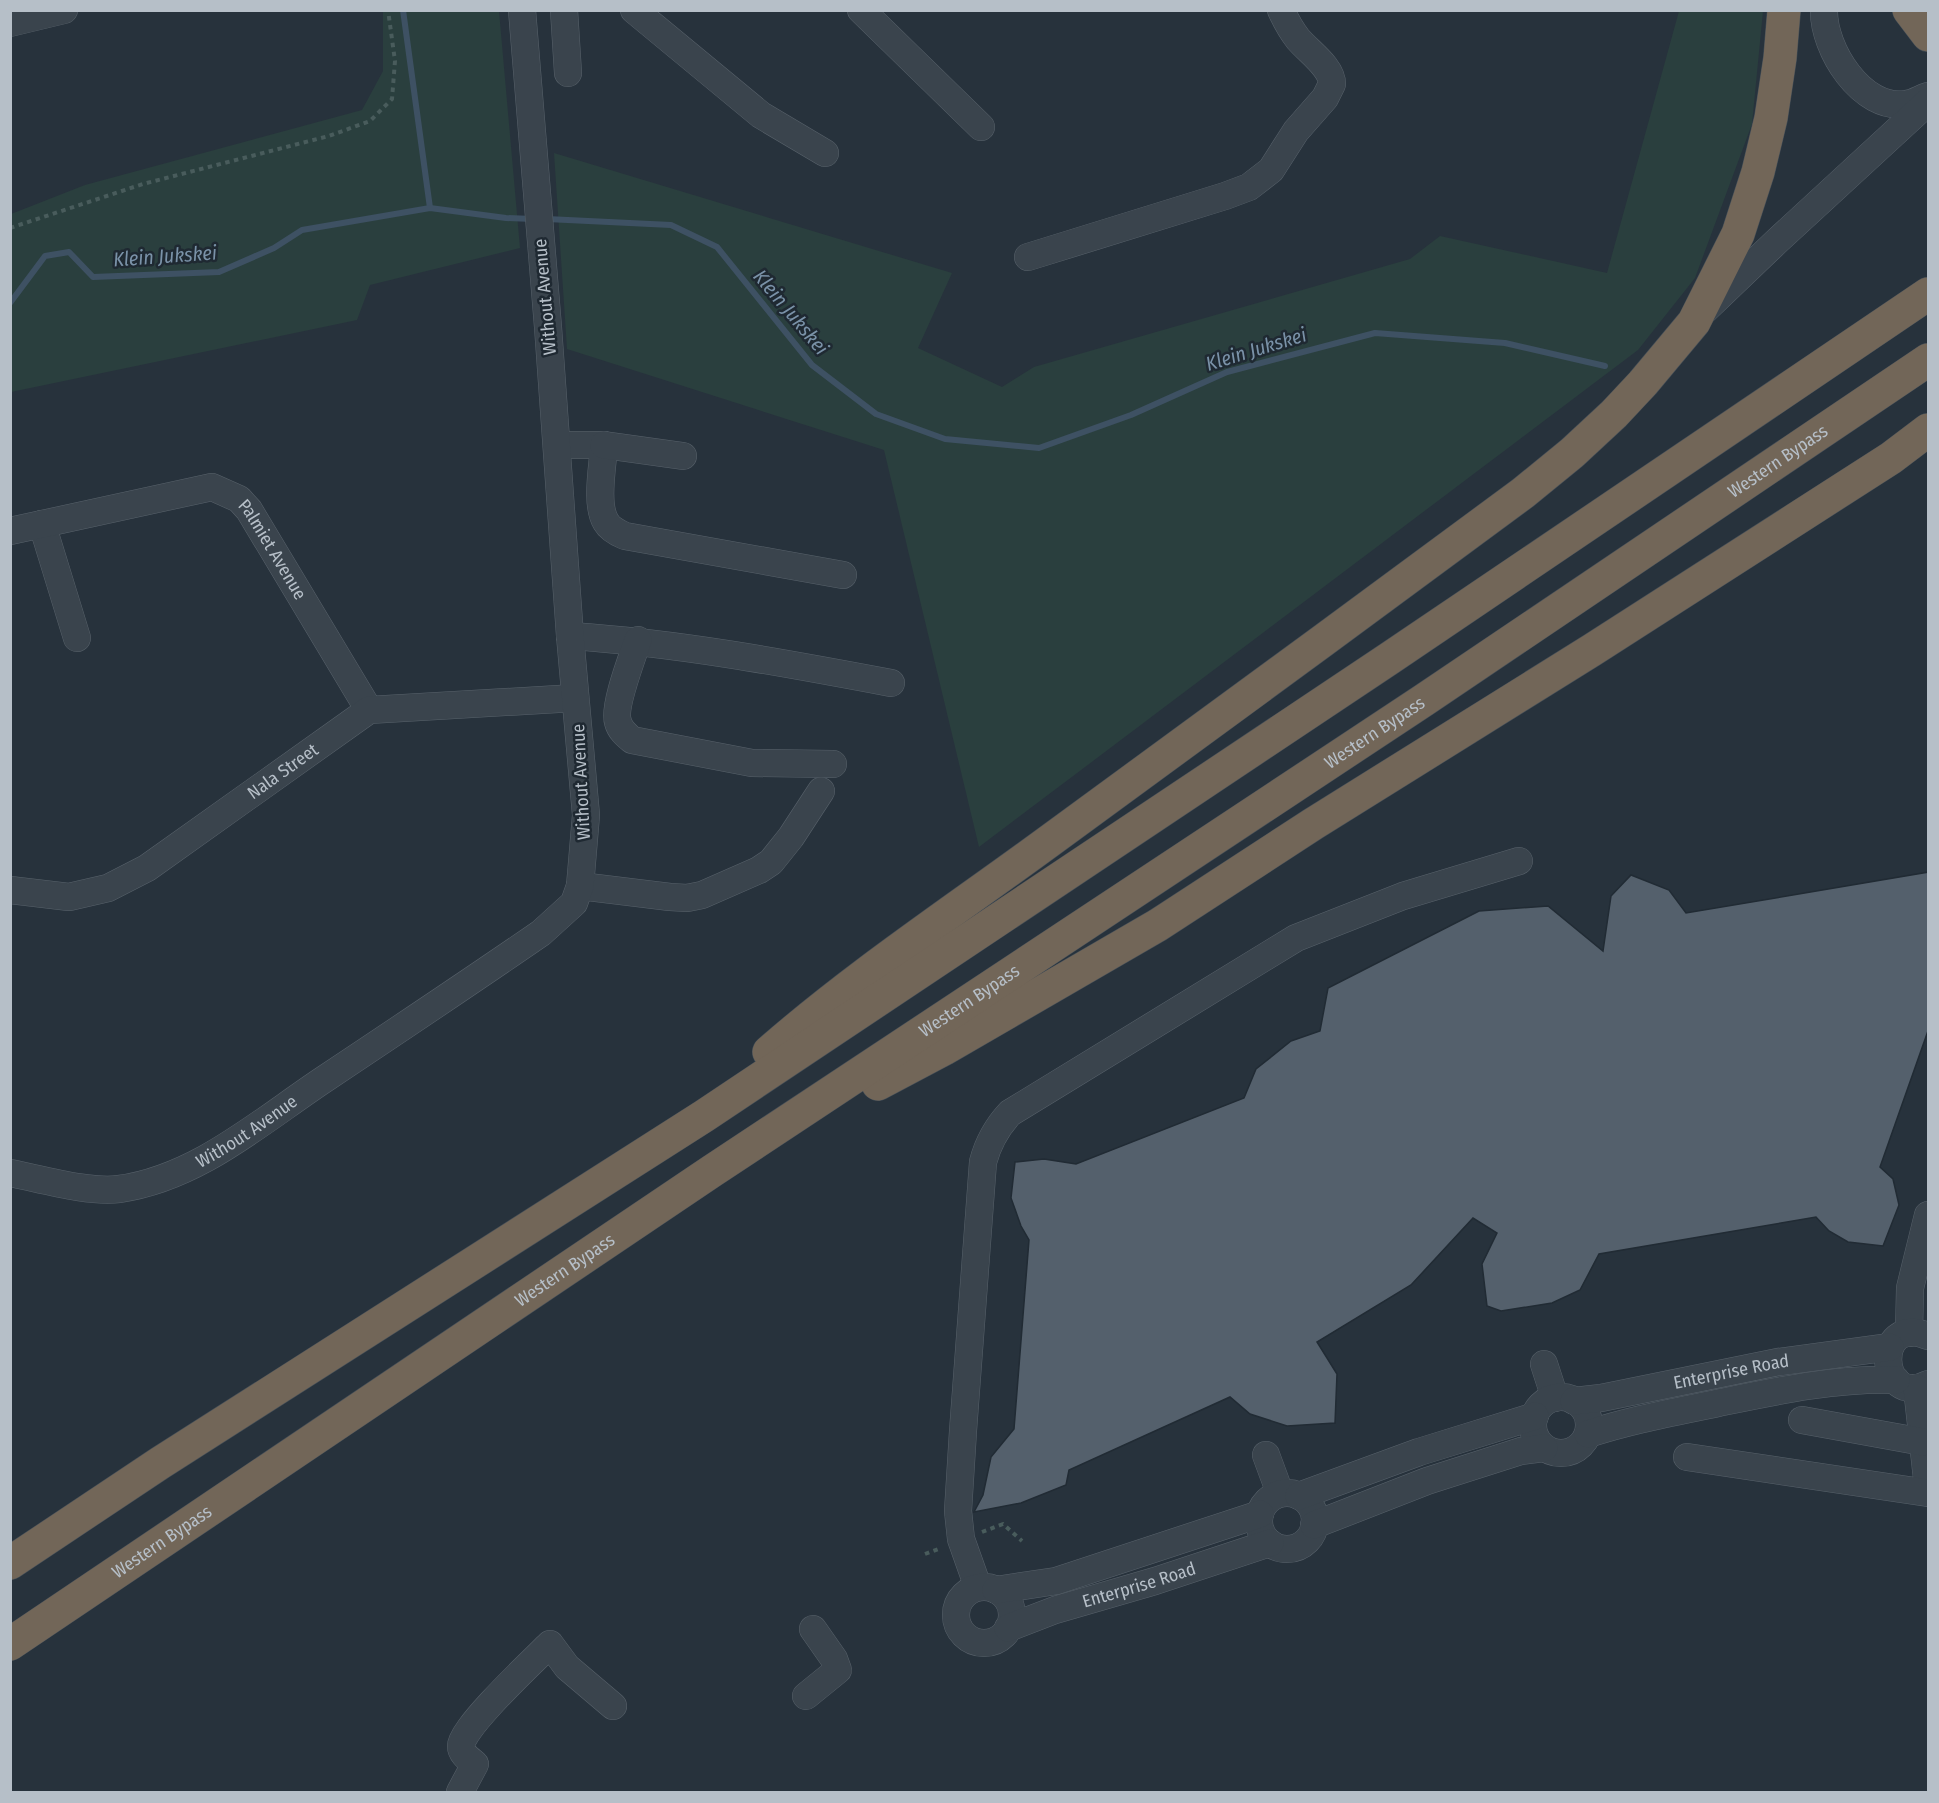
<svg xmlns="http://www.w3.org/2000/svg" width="1939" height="1803" font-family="'Fira Sans Condensed',sans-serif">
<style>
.green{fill:#2a3f3e}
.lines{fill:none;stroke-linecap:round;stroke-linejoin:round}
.stream{stroke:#3e5163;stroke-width:6}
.building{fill:#54606c;stroke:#212b34;stroke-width:1.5}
.minor-casing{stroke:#58626b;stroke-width:28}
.highway-casing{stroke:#454f58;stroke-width:34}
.path{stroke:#495c5c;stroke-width:4;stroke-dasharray:4.5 4.5;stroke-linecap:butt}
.minor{stroke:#3a444d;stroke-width:27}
.highway{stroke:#726658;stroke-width:33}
.labels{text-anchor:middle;stroke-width:5;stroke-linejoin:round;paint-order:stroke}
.street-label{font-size:18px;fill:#b6bfc8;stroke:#1f2932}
.water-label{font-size:20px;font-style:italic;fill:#7a92a8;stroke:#1f2932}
</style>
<rect width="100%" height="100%" fill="#27323c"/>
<g class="green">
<path d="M383,11H499L520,248L370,285L357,320L11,392V214L85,185L362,110L383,71Z"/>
<path d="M1679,11H1763L1752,124L1695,278L1638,350L979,847L884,450L567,349L554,153L952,273L918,348L1002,387L1034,367L1410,259L1440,236L1607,273Z"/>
</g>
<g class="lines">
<g class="stream">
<path d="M403,10L430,208"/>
<path d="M547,219L671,225L717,247L812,365L876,414L945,439L1039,448L1131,415L1227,372L1375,333L1505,343L1605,366"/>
<path d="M10,303L45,256L69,252L93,277L219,272L274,248L302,230L430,208L506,218L533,219"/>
</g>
</g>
<path class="building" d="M1929,872V1028L1880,1167L1893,1179L1899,1205L1883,1246L1848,1242L1829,1231L1816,1217L1599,1254L1580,1290L1552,1303L1501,1311L1487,1306L1482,1264L1497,1233L1473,1218L1411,1285L1317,1342L1337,1374L1335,1423L1287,1426L1250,1414L1230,1397L1069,1470L1066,1485L1021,1503L974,1512L983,1495L991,1457L1014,1429L1029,1240L1021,1226L1011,1198L1015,1162L1044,1159L1076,1164L1244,1098L1256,1069L1291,1041L1320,1031L1328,988L1479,911L1548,906L1603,951L1611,896L1631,875L1669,890L1686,913Z"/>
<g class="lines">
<g class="minor-casing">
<g id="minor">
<path d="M564,10L568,73"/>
<path d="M634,10L761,115L825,153"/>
<path d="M861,10L981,127"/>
<path d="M1824,10C1823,49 1862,111 1906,104C1914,103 1921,98 1928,96"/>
<path d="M10,23L64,10"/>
<path d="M1028,257L1225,196L1249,187L1271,170L1296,131L1325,98L1332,84C1332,67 1309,52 1298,39C1291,30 1286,21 1281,10"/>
<path d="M1705,310L1776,242L1928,102"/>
<path d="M557,445H604C603,465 595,504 606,522C610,529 618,533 625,536L843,575"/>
<path d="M604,445L683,456"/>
<path d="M42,524L77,638"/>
<path id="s1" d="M10,531L212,487L239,499L249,510L369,710"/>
<path d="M570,636C678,643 785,663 891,683"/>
<path d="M638,640C632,658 613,707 618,722C620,730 626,735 632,740L752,763L833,764"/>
<path d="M580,886L670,897L687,898L702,895L759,870L771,862L791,837L821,791"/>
<path id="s2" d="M10,890L69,897L108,888L147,868L369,710L575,698"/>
<path id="s3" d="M10,1173C41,1179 89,1193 119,1189C198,1178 261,1121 326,1078C398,1030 470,982 541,933L574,903L580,886L586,815L570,636L548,327L522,10"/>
<path d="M1909,1333L1910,1288L1928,1215"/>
<path d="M1928,1336C1872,1313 1878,1409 1928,1384"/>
<path d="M1544,1364L1555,1398"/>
<path d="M1917,1388L1928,1488"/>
<circle cx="1561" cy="1425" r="28"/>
<path id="s4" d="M1574,1401L1601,1398L1778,1362L1890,1347"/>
<path d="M1802,1420L1923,1442"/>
<path d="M1588,1434C1630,1420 1675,1412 1718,1403C1776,1391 1836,1378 1896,1380"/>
<path d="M1266,1455L1280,1493"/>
<path d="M1687,1457L1928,1493"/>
<circle cx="1287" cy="1521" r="28"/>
<path d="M1299,1496L1419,1452L1535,1416"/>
<path d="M1314,1525L1427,1481L1521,1451L1544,1448"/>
<path d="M978,1587L961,1539L958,1511L963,1431L983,1162C988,1143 996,1128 1010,1113L1296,938L1403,896L1519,861"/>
<circle cx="984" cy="1615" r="28"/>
<path d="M996,1590L1056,1581L1260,1514"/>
<path id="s5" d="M1008,1628L1055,1610L1155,1581L1270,1543"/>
<path d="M806,1696L838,1670L834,1659L813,1629"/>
<path d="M460,1792L475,1764C469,1759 461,1754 461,1746C461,1728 534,1660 550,1644L567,1667L613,1706"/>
</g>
</g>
<g class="highway-casing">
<g id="highway">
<path d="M1909,10L1928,35"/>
<path d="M769,1052C857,975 954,911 1048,842C1207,726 1365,610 1523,493L1572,453L1614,414L1643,383L1694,322L1738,234L1758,172L1771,118L1780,58L1784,10"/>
<path d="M878,1084L944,1049L1158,925L1313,824L1592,650L1796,519L1891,458L1928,430"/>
<path d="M10,1563L160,1463L704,1116L1390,658L1928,294"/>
<path id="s6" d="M10,1644L712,1171L1424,700L1928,360"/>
</g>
</g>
<g class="path">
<path d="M10,228L143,184L329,136L370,121L392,99L395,61L388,10"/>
<path d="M982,1532L1003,1524L1022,1541"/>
<path d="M925,1554L941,1548"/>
</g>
<use href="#minor" class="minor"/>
<use href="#highway" class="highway"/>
</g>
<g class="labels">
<g class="street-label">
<text transform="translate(545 297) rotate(-95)" y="6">Without Avenue</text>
<text dy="6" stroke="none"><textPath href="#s6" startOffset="2127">Western Bypass</textPath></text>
<text dy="6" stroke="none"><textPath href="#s1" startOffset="297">Palmiet Avenue</textPath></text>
<text dy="6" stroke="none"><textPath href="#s6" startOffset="1641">Western Bypass</textPath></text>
<text dy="6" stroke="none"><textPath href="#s2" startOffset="310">Nala Street</textPath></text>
<text transform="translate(581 782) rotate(-93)" y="6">Without Avenue</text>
<text dy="6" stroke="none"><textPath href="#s6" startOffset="1155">Western Bypass</textPath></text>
<text dy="6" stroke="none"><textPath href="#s3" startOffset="252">Without Avenue</textPath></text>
<text dy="6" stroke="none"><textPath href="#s6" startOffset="669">Western Bypass</textPath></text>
<text dy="6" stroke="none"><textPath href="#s4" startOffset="160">Enterprise Road</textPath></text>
<text dy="6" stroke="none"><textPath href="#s6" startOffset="183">Western Bypass</textPath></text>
<text dy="6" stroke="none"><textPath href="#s5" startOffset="138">Enterprise Road</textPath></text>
</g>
<g class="water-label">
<text transform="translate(165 256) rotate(-4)" y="7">Klein Jukskei</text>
<text transform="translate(791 312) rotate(50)" y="7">Klein Jukskei</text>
<text transform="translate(1256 349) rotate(-17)" y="7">Klein Jukskei</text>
</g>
</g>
<rect width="1939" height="1803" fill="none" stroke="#b6bfc8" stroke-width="24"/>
</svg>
